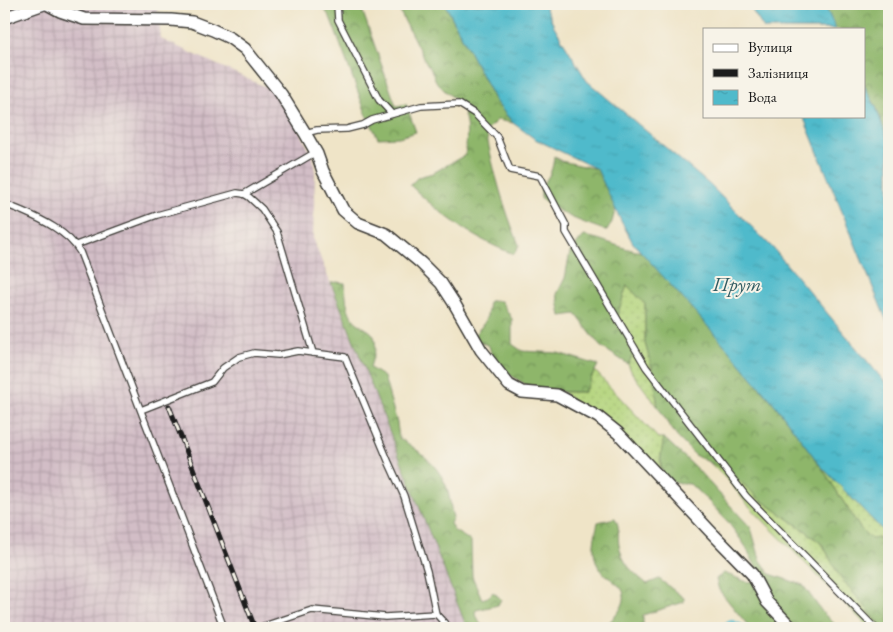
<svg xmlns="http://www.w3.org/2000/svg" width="893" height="632" font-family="'EB Garamond',serif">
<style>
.industrial{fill:url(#industrial-grid)}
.grass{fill:url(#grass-dots);stroke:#68784c}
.forest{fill:url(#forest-crowns);stroke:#556944}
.water{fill:url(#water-ripples);stroke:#366b74}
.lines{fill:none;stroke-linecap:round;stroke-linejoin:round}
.stream{stroke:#4fbacb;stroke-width:3}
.lane-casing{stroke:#3c3a36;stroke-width:8}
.street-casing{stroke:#3c3a36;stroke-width:14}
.lane{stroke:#fff;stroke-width:5.5}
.street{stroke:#fff;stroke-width:11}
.rail-casing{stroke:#1c1c1c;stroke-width:5}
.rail{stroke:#f7f3e8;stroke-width:3;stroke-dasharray:9;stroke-linecap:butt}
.labels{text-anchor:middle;stroke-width:4;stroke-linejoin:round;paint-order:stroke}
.water-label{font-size:20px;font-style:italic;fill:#305b62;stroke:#f7f3e8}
</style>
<defs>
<pattern id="industrial-grid" width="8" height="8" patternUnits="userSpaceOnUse" patternTransform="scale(1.25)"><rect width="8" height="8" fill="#d2bdc6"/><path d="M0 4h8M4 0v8" fill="none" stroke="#b4a2aa"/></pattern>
<pattern id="grass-dots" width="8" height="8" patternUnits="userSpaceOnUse" patternTransform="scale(1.25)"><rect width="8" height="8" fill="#b3d47b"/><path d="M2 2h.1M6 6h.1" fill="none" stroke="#99b56a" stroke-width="1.8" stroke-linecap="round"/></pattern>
<pattern id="forest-crowns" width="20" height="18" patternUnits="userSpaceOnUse" patternTransform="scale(1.25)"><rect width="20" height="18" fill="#8eb66b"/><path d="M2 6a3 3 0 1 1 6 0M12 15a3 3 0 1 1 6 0" fill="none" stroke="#739357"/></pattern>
<pattern id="water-ripples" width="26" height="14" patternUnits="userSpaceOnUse" patternTransform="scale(1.25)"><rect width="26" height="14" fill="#4fbacb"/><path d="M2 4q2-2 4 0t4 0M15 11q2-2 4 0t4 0" fill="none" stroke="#449fae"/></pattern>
</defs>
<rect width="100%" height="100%" fill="#f7f3e8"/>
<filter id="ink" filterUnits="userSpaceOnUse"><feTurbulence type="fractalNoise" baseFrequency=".02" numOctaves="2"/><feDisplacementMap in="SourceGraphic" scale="10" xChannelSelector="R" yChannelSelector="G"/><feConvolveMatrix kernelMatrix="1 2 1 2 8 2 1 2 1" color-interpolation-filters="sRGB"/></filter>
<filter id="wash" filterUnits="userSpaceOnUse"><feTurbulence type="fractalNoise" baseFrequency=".0096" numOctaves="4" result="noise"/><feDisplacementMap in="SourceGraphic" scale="20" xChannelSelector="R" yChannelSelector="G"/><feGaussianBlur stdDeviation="1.12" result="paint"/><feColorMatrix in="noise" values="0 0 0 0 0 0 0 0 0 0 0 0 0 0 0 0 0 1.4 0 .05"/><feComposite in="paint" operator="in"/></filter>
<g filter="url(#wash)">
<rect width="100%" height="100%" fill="#efe4c7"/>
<path class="industrial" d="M4,4H157L161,39L281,94L313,157L315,173L313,239L467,628H4Z"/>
<g class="grass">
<path d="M627,284L645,304V343L653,372L658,407L632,373L628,364L636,349L617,316Z"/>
<path d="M595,371L658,438H664L660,461L661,471L562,392H584Z"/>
<path d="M708,461L730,472L761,500L806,531L823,545L838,574L883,628H869L747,504L730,483Z"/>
<path d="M820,465L889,537L870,540L860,528Z"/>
</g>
<g class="forest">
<path d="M320,4H360L396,106L406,104L416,132L399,137L378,138L367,116L330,17Z"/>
<path d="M396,4H445L495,101L513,123L497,120L486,131C493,171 504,208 519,245L514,254C475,240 440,214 410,185L418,177L433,173L465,155C467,139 469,118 459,104C454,97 445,92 439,85C433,79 434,71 427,65Z"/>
<path d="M824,4H889V144L876,107L864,85V29H836Z"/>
<path d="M554,156L561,161L597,169L616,207L612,222L607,231C580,221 564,217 541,198V186C550,177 553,169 554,156Z"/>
<path d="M584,236C604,239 621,249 642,252L728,349L776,406L820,465L860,528L871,539L889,537V628H883L838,574L823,545L806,531L761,500L730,472L696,456L677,437L658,407L653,372L645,343V304L627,285L617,316L636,349L628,364L600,346L576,314L561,316L557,294L565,278L570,252Z"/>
<path d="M336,282L345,283C346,296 346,316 359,324C365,329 374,331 375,340C377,350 372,358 370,368L384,377L397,423L399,438C416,448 437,464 445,483C450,494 450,507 453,518L450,523L453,530L471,541L472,576L482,599L488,597L493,592L501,599L498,605L476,610L475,613L483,628H467L331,283Z"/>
<path d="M489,301H501L512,319V344L522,351L558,353L598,365L584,392L536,391L504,371L493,359L489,346L478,341L475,334L482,326L487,316Z"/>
<path d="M664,438L695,467L751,528L760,559L770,574L803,585L823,613L839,628H750L719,590L716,579L724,573L747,582L764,580L754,563L744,544L728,522L709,502L690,484L676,483L665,479C658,464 661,453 664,438Z"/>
<path d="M615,518C621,529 617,534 619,545C623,565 633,572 647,584L659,579L684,598V602L643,615V623L645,628H600C612,622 632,602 621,588C614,580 601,574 597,564C591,549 595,536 598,522Z"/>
</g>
<g class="water">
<path d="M445,4H544L554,26L587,81L710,185L772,247L889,387V537L820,465L776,406L728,349L633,243L621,221L597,169L535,139L513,123L495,101Z"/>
<path d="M748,4H824L836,29H764Z"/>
<path d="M864,85L876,107L889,144V327L803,116H864Z"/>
</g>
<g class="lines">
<path class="stream" d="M718,628L731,621L748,628"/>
</g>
</g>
<g filter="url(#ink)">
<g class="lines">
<g class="lane-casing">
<g id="lane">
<path d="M337,4L338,20L379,100L392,114"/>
<path d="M305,133L317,130L347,129L363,125L372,120L421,106L459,104L475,114L497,137L510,170L540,176L566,225V232L646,367L746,496L875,628"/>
<path d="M244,194L316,152"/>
<path d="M4,203C10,207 16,208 22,211C43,220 68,232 80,252L224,628"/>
<path d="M76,245L157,215L237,193L244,194L249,197L262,209L277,232L313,353"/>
<path d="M141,410L212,382L223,368L239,357L254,353L278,355L298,351L345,357L389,463L404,496L427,571L436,614L449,628"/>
<path d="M258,628L312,610L385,617L436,614"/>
</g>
</g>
<g class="street-casing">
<g id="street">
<path d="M47,4L60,11L84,19L171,20L192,22L213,30L230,38L245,49L281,94L305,133L317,154L323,171L343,210L358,223L386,234L421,263L441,283L454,303L481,350L509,385L522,392L557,395L598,417L618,433L710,531L752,574L767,602L792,628"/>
<path d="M4,18L44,4"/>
</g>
</g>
<use href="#lane" class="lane"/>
<use href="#street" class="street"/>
<g class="rail-casing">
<path id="rail" d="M169,406L255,628"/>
</g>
<use href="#rail" class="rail"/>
</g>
</g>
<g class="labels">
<g class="water-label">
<text x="737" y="291">Прут</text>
</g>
</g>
<rect width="893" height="632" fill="none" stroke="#f7f3e8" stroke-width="20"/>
<rect x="703" y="28" width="162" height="90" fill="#f7f3e8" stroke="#9f9d96"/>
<rect x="713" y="44" width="25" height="8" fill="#ffffff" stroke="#9f9d96"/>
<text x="748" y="52" font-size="15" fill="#1c1c1c">Вулиця</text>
<rect x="713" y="69" width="25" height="8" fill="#1c1c1c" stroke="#9f9d96"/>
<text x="748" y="78" font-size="15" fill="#1c1c1c">Залізниця</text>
<rect x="713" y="90" width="25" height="15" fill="url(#water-ripples)" stroke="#9f9d96"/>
<text x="748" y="102" font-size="15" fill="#1c1c1c">Вода</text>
</svg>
